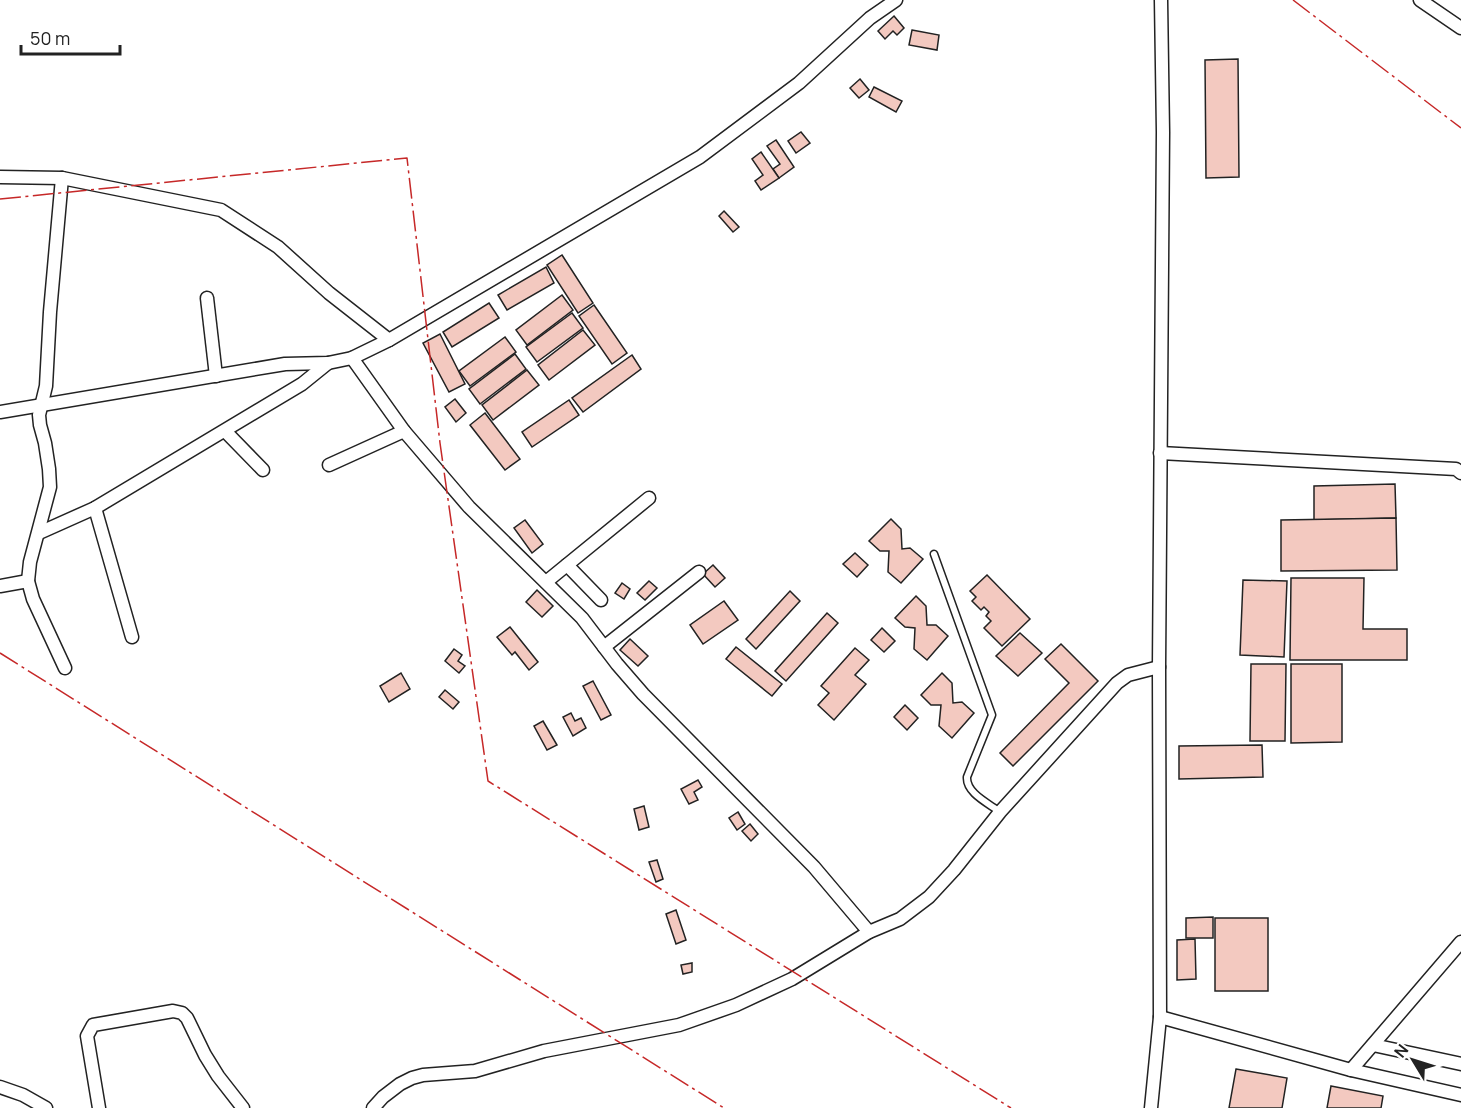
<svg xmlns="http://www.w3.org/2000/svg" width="1461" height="1108" font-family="Manrope,sans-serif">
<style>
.building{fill:#f3c9c0;stroke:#222;stroke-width:1.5}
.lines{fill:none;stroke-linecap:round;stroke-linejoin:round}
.lane-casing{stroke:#222;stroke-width:9}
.street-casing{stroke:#222;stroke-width:15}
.lane{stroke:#fff;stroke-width:6}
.street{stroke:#fff;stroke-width:12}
.power{stroke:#c62828;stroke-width:1.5;stroke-dasharray:21 4.5 3 4.5;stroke-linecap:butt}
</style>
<rect width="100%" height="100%" fill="#fff"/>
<g class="building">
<path d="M894,16L904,28L897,35L893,31L885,39L878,31Z"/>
<path d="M912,30L939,35L937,50L909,45Z"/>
<path d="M1238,59L1239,177L1206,178L1205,60Z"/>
<path d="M860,79L869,90L859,98L850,88Z"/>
<path d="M874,87L902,101L896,112L869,97Z"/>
<path d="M801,132L810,143L796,153L788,141Z"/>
<path d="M776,140L794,167L779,178L773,169L780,164L767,146Z"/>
<path d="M761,152L779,178L761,190L755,181L763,175L752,159Z"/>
<path d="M724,211L739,227L733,232L719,216Z"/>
<path d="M562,255L593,303L578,313L547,265Z"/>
<path d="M546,267L554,283L507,310L498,295Z"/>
<path d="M562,295L573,310L527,345L516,330Z"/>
<path d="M489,303L499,318L452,347L443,332Z"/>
<path d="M594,305L627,353L612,364L579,316Z"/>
<path d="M572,313L583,328L537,362L526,347Z"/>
<path d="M583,330L595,345L549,380L538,365Z"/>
<path d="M440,334L465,384L449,392L423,343Z"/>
<path d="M505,337L516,352L470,386L459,371Z"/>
<path d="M515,354L526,369L480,404L469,389Z"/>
<path d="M632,355L641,369L583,412L572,398Z"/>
<path d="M527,370L539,385L493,420L482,405Z"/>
<path d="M455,399L466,413L456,422L445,407Z"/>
<path d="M569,400L579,415L532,447L522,432Z"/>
<path d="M485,413L520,459L505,470L470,425Z"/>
<path d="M1395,484L1396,518L1314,520V486Z"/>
<path d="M1396,518L1397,570L1281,571V520Z"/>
<path d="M891,519L901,529L902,549L910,548L923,559L901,583L888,572L889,551H880L869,541Z"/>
<path d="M525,520L543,544L532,553L514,528Z"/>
<path d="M855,553L868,565L857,577L843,564Z"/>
<path d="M713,565L725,578L715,587L703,574Z"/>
<path d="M987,575L1030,619L1002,646L984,628L991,621L986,616L989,612L984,607L981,610L972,601L976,597L970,591Z"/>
<path d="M1291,578H1364L1363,629H1407V660H1290Z"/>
<path d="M1243,580L1287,581L1284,657L1240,655Z"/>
<path d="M649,581L657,588L645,600L637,593Z"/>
<path d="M622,583L630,589L624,599L615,593Z"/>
<path d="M537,590L553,606L542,617L526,602Z"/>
<path d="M790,591L800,601L756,649L746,639Z"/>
<path d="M916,596L926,606L927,625H936L948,636L927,660L914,649L915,628L905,627L895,618Z"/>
<path d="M724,601L738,620L703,644L690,625Z"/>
<path d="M827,613L838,623L786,681L775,671Z"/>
<path d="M510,627L538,662L529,670L515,652L512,655L497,637Z"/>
<path d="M882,628L895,641L884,652L871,640Z"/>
<path d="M1020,633L1042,653L1018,676L996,656Z"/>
<path d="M630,639L648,656L638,666L620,650Z"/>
<path d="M1061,644L1098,681L1013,766L1000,753L1069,683L1045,659Z"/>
<path d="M736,647L782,684L772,696L726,659Z"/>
<path d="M855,648L869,660L855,675L866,684L834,720L818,705L829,693L821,686Z"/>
<path d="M454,649L462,655L458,661L465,666L459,673L445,661Z"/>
<path d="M1251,664H1286L1285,741H1250Z"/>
<path d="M1291,664H1342V742L1291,743Z"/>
<path d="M401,673L410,689L389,702L380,686Z"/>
<path d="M942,673L952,683L953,703L962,702L974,713L952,738L939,726L941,705H931L921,695Z"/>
<path d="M593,681L611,715L601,720L583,686Z"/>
<path d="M445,690L459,702L453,709L439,697Z"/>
<path d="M905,705L918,718L907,730L894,717Z"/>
<path d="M571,713L575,721L581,718L586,728L573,736L563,717Z"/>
<path d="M543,721L557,745L547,750L534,726Z"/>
<path d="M1262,745L1263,777L1179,779V746Z"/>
<path d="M698,780L702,787L694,792L698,800L689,804L681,789Z"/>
<path d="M644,806L649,827L639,830L634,809Z"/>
<path d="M738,812L745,824L737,830L729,818Z"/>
<path d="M750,824L758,834L751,841L742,831Z"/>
<path d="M657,860L663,879L656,882L649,862Z"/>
<path d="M676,910L686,940L676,944L666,914Z"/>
<path d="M1213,917V938H1186V918Z"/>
<rect x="1215" y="918" width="53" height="73"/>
<path d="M1195,939L1196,979L1177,980V940Z"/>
<path d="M692,963V972L683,974L681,965Z"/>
<path d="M1236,1069L1287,1078L1282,1108H1229Z"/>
<path d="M1331,1086L1383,1096L1381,1108H1327Z"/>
</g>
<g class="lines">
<g class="lane-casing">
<path id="lane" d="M934,554L992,715L967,777C966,793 988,803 1000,812"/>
</g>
<g class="street-casing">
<g id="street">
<path d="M1420,0L1461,28"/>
<path d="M0,177L62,178L221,210L278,247L329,293L389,340"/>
<path d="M62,178L50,312L46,386L39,415L40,425L45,443L49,469L50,487L30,562L28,581L33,599L65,668"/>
<path d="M207,298L216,376"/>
<path d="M352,358L404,431L469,507L582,618L617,664L643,694L814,867L869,932"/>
<path d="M0,412L285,364L328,363L352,358L389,340L700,157L799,83L870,18L896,0"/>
<path d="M225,431L263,470"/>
<path d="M1160,453L1456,469L1461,473"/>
<path d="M329,465L404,431"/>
<path d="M95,508L132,637"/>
<path d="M39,533L95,508L302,384L328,363"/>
<path d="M567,565L601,600"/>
<path d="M546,582L649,498"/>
<path d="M0,586L28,581"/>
<path d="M604,647L699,572"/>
<path d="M1160,1017L1351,1070L1461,1095"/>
<path d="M1373,1045L1461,1064"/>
<path d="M1351,1070L1461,942"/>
<path d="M0,1087L23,1095L46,1108"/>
<path d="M99,1108L87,1036L93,1025L173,1011L182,1013L187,1018L205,1055L218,1076L243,1108"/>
<path d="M373,1108L383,1097L400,1084L412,1078L423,1075L475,1071L544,1051L679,1025L736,1005L792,979L869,932L900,919L929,897L954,870L1000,812L1117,683L1128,675L1159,667"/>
<path d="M1151,1108L1160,1017L1159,667L1163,132L1161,0"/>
</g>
</g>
<use href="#lane" class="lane"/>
<use href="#street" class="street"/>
<g class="power">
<path d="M1293,0L1461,128"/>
<path d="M0,199L407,158L440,443L488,781L1011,1108"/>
<path d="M0,653L724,1108"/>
</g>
</g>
<g transform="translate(1413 1060) rotate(308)" stroke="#ffffff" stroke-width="4.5" paint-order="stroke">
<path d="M0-4.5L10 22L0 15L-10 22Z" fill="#222222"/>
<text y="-9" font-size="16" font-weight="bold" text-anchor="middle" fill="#222222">N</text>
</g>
<path d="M21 45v9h99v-9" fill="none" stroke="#222222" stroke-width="3"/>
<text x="30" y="45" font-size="18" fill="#222222" stroke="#ffffff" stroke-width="4.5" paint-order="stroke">50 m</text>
</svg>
